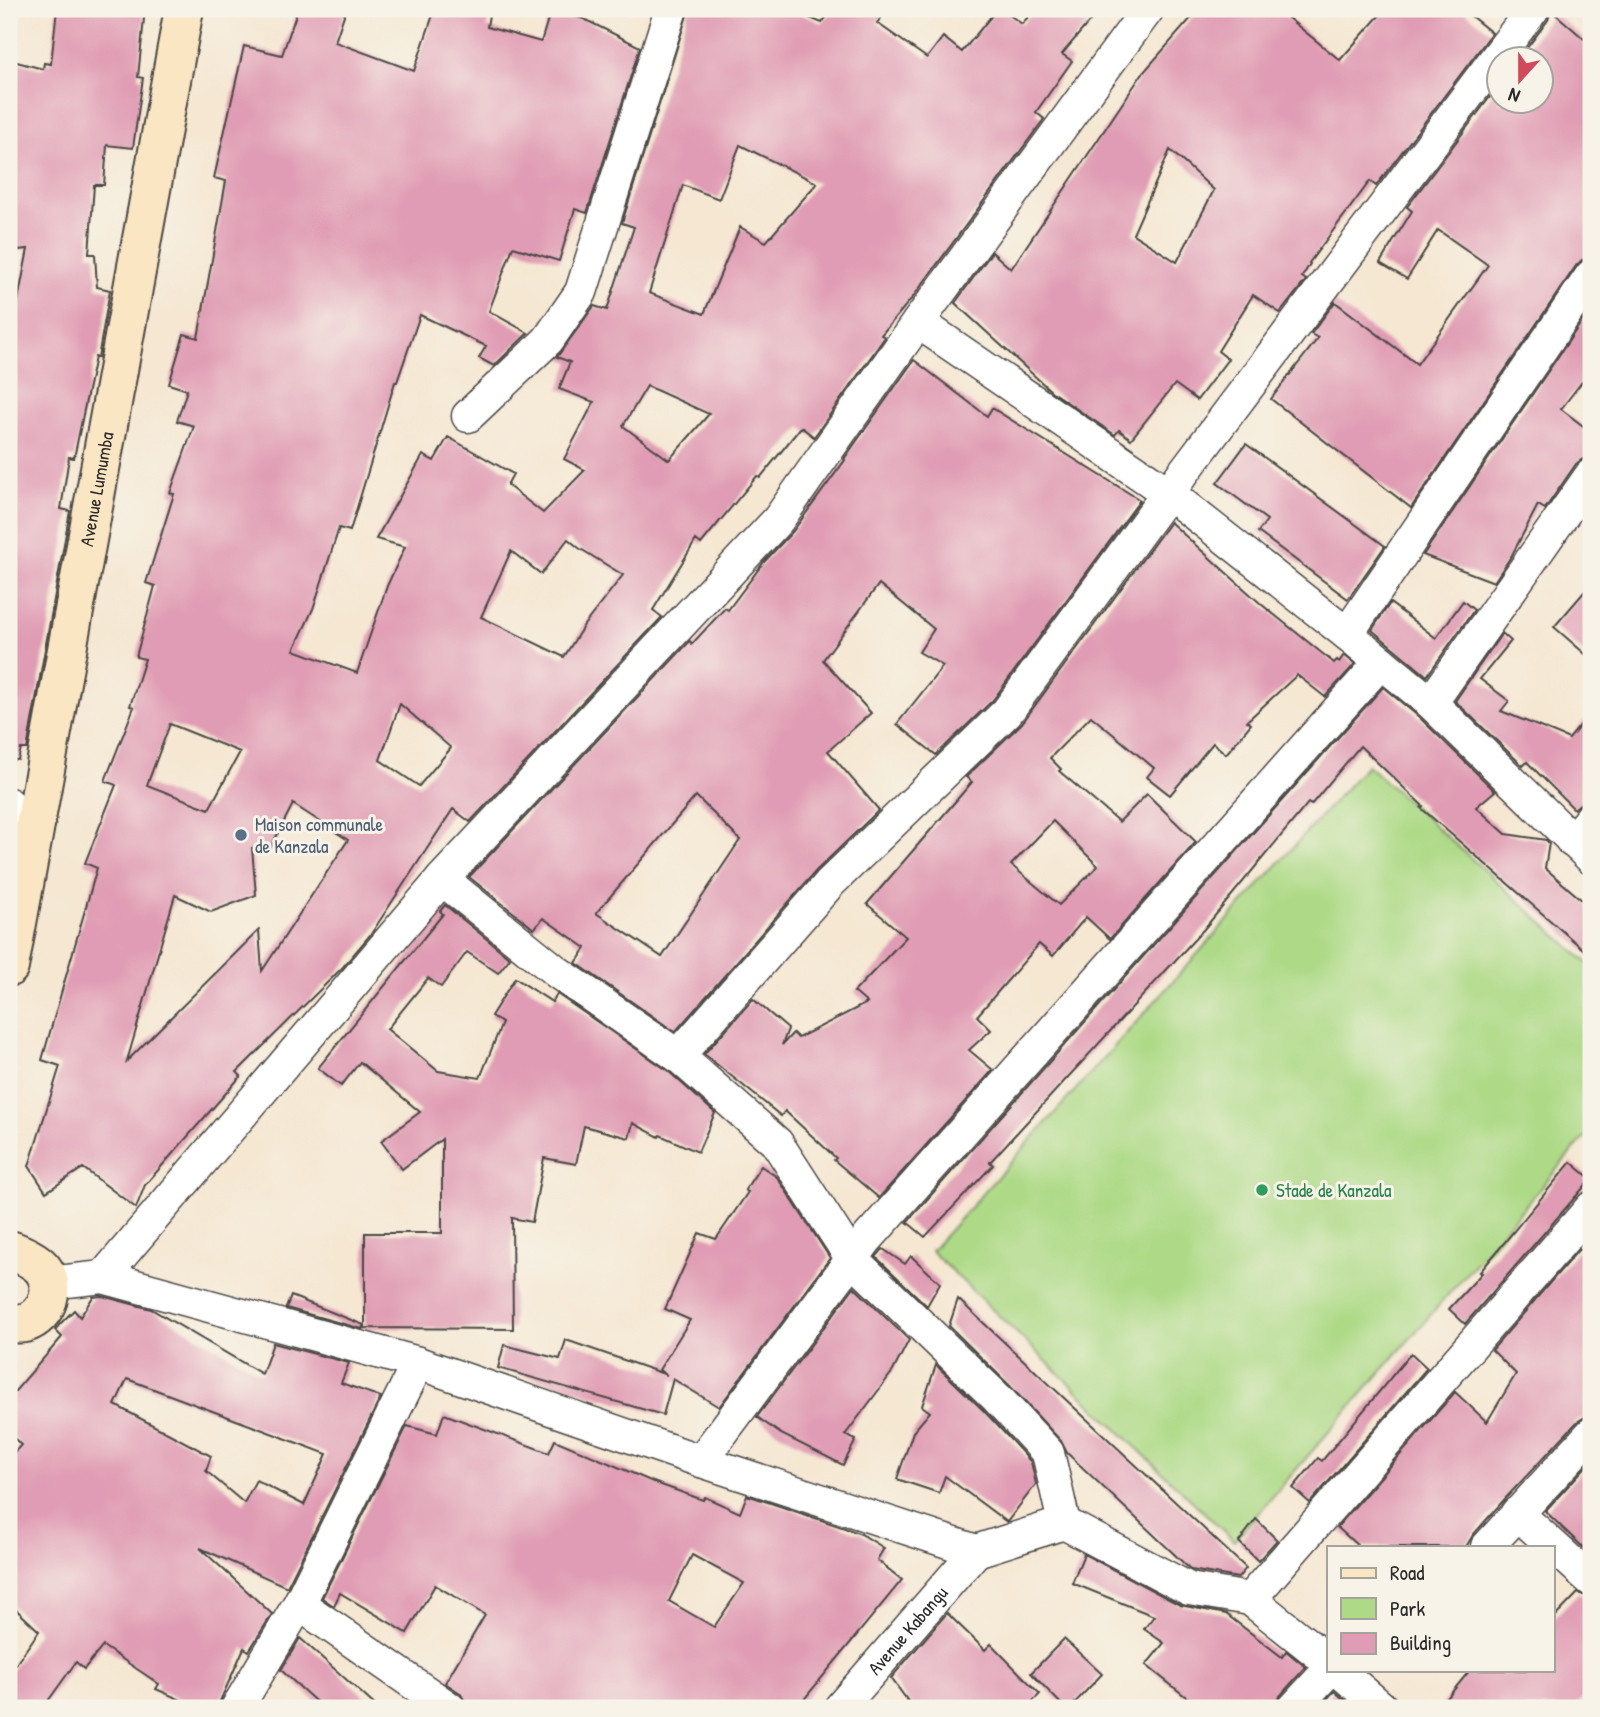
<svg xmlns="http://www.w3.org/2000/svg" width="1600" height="1717" font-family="'Patrick Hand',sans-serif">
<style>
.green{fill:#aeda87;stroke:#6c8259;stroke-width:2}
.building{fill:#e09cb4;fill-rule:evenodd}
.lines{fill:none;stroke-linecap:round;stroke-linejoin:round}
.minor-casing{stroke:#494744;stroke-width:35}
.secondary-casing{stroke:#494744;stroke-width:42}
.minor{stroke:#fff;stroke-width:32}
.secondary{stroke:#fbe6c3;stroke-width:38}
.service-dot{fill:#5c6f8a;stroke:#f7f3e8;stroke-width:2.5}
.leisure-dot{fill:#2e9e5b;stroke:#f7f3e8;stroke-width:2.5}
.labels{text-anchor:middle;stroke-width:6;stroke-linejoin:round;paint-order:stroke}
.street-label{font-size:19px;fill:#2b2b2b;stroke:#f7f3e8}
.service-label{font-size:19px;fill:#4e5e75;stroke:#f7f3e8;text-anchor:start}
.leisure-label{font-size:19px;fill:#27864d;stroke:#f7f3e8;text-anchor:start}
</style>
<rect width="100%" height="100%" fill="#f7f3e8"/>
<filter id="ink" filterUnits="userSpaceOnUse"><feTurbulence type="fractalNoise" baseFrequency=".0143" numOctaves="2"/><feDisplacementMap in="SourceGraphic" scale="14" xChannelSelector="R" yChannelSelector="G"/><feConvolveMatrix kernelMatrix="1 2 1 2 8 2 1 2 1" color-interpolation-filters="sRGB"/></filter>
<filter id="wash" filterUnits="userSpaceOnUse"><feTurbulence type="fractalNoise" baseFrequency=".00686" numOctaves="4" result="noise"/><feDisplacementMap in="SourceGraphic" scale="28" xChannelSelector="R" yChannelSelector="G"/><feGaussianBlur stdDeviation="1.57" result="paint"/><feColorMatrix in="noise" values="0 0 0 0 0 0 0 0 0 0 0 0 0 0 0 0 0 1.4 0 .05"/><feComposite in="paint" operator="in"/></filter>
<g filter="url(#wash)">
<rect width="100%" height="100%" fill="#f5e7d2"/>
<path class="green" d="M1367,765L1591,966V1130L1234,1541L931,1251Z"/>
<g id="blocks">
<g class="building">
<path d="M57,9H145L138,77L143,78L133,148L107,145L104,185H94L89,254H95L97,287L110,290L98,358L95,357L74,458L69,457L61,509L70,511L27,749H21L18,760L9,759V320L14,321L28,249L9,251V78L13,61L43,69L44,63L51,64Z"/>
<path d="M298,9H346L335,42L414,71L435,9H490L487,27L541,42L551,9L584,19L640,47L587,213L575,209L559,261L513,247L489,311L528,333L494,366L479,358L486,346L420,315L397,382H395L350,531L339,528L313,609L294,650L357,673L387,586L405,547L376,539L423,455L434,461L448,437L513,474L507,485L543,513L585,470L564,459L594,402L559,389L570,362L557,357L594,306L607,310L634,227L622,223L689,9H788L822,23L832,9H888L877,23L927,58L943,37L962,52L997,9H1001L1022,24L1035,9H1100L1062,54L1072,61L1036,112L1044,119L913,297L881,335L885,337L814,437L801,427L760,478L757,476L701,544L696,540L653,610L662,617L470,822L453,809L371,934L343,967L237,1072L241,1076L145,1185L136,1208L83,1168L46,1192L29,1166L60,1066L42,1060L97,868L85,863L116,785L105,781L134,707L130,706L145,659L136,657L155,586L146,583L174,494L170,493L194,426L177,421L187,390L169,384L184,334L198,338L226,181L214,178L244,46L282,55ZM740,145L817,183L766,242L740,227L704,314L649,293L683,185L719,199ZM647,386L709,414L669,460L623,426ZM568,539L579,548L623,575L584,625L564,657L481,617L511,551L541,574ZM400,704L451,748L419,786L380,760ZM170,724L240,752L209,809L147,785ZM293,804L348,840L262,971L259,930L127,1061L175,895L211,912L256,895L252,848L271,847Z"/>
<path d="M1199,9H1277L1340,60L1385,9H1462L1492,33L1376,186L1370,181L1309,263L1310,264L1302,277L1306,280L1280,313L1253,295L1218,351L1228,359L1197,400L1175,384L1131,439L1119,430L1115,435L1052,392L955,303L992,252L1011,269L1142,74ZM1170,150L1214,190L1177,262L1133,234Z"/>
<path d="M1551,10L1591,45V258L1582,260L1576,266L1411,508L1271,399L1318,338L1311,334L1335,302L1417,364L1488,265L1438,230L1407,279L1380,263L1412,211L1407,207L1499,85V102H1541V60H1518L1548,20Z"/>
<path d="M1591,308V370L1561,409L1591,432V453L1576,464L1545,509L1538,505L1512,555L1494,582L1423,555Z"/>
<path d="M914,360L987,416L992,408L1140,500L993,700L936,755L897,724L943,666L919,652L934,629L879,584L823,660L871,713L828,751L879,810L816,871L675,1032L576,963L586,948L543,918L534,929L469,877L690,641L692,644L725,608L728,610L764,562L793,531L845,460L844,459ZM696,796L740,840L662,957L596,913Z"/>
<path d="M1246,444L1385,546L1348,599L1258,532L1267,520L1217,483Z"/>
<path d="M1170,522L1261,604L1334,663L1337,660L1339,662L1344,655L1355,664L1325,697L1297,675L1247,721L1251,724L1226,754L1213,743L1170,795L1147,777L1154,768L1091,716L1050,758L1061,769L1059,771L1119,822L1147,794L1196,842L1110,939L1086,917L1053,956L1039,944L977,1016L991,1030L969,1050L993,1070L879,1198L834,1160L836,1158L785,1111L781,1116L704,1054L753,999L788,1029L782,1045L793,1033L798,1038L867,1003L854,992L906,937L867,904L972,782L966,777L1022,723ZM1053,821L1098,866L1059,905L1011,865Z"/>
<path d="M1591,584V659L1554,627Z"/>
<path d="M1463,601L1474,610L1427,676L1372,630L1390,603L1436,638Z"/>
<path d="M1502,633L1511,641L1480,679L1509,701L1501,711L1569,739L1591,712V794L1574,809L1527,762L1523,766L1455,701Z"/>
<path d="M1383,687L1419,717L1495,791L1476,807L1506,834L1546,840L1549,843L1545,868L1591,908V956L1421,808L1423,806L1360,746L1311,805L1308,803L1204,929L990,1162L993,1165L925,1237L907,1222Z"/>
<path d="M445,905L510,958L498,973L467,952L441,987L428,978L387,1029L438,1071L480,1078L502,1023L491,1016L515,978L552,1002L557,994L667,1070L715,1113L698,1152L660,1135L659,1137L633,1123L629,1138L584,1126L576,1164L544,1158L532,1222L512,1218L513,1329L365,1328V1233H442V1139L402,1169L381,1141L420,1112L360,1062L341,1086L318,1068L443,914L440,911Z"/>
<path d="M1571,1162L1591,1179L1465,1324L1449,1309L1482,1273L1480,1272Z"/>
<path d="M761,1166L777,1177L830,1258L719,1407L673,1379L663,1415L498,1368L504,1345L560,1359L566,1340L667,1375L659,1370L690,1320L665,1309L699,1233L716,1239L748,1192L745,1190Z"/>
<path d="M883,1249L905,1264L911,1256L940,1283L927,1306L876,1257Z"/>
<path d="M1579,1249L1591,1257V1416L1585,1417L1577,1422L1503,1501L1473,1535L1466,1547H1359L1337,1527L1455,1392L1487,1422L1516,1374L1492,1350Z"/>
<path d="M854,1287L909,1340L893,1371L845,1435L856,1440L843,1465L781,1434L757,1417Z"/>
<path d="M102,1296L151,1309L262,1374L273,1343L349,1363L341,1383L381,1397L287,1587L200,1548L272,1614L249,1651L244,1648L217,1708H199L156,1689L159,1684L103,1646L84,1669L76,1662L43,1708H9V1674L39,1631L9,1603V1458L21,1445L9,1433V1398L62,1337L55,1330L60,1324L74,1310L80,1317L93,1297ZM127,1379L327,1454L304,1505L256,1480L244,1503L206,1471L211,1456L115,1405Z"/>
<path d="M291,1296L364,1325L362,1329L286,1308Z"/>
<path d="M958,1299L1246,1568L1238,1578L1191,1570L1067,1453L1061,1441L1010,1386L949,1326Z"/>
<path d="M1411,1353L1427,1368L1310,1503L1293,1488L1318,1458L1322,1461Z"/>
<path d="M936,1365L984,1411L1031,1462L1036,1484L1007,1522L945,1476L939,1493L897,1479L913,1432L930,1412L922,1406Z"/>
<path d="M444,1414L549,1453L555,1440L653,1482L703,1500L705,1497L740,1513L747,1495L842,1527L861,1534L884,1548L877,1560L902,1580L797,1708H469L460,1693L445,1683L485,1615L435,1585L407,1633L340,1593L334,1606L322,1598L407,1426L437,1434ZM692,1555L744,1583L714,1627L669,1601Z"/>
<path d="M1591,1461V1555L1545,1511Z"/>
<path d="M1256,1519L1277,1540L1258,1561L1239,1542Z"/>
<path d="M1084,1554L1180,1605L1226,1614L1282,1657L1286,1651L1306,1667L1280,1696L1276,1708H1200L1146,1665L1164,1643L1144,1629L1154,1616L1072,1583Z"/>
<path d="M1578,1593L1591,1598V1690L1573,1708H1439L1470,1670H1553V1619Z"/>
<path d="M947,1613L985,1650L991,1644L1040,1694L1026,1708H913L891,1678Z"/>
<path d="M300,1638L320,1656L378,1708H323L281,1670Z"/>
<path d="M1064,1639L1102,1674L1070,1708H1065L1031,1673Z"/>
<path d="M1334,1691L1354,1708H1319Z"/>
</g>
</g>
</g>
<g filter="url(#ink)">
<use href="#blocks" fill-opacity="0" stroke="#494744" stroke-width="2"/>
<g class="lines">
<g class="minor-casing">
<g id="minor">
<path d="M918,322L1168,493L1347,634L1431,703L1591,858"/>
<path d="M468,416L548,340L581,292L671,9"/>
<path d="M1347,634L1591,276"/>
<path d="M1431,703L1591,475"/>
<path d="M9,804L32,842"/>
<path d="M1572,841L1591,818"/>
<path d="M442,879L557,972L678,1056L777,1143L852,1259L997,1398L1048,1453L1064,1523"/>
<path d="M678,1056L830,883L1007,712L1168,493L1533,9"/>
<path d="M103,1277L442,879L778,520L918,322L1148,9"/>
<path d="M49,1283L103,1277L418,1363L701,1461L976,1551L1064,1523L1189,1589L1250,1599L1329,1662"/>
<path d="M701,1461L867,1239L1381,662"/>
<path d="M1517,1513L1591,1580"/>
<path d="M1487,1547L1591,1434"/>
<path d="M1250,1599L1591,1208"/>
<path d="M299,1604L449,1708"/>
<path d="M1338,1670L1382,1708"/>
<path d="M237,1708L299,1604L418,1363"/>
<path id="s1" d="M840,1708L976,1551"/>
<path d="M1294,1708L1329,1670"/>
</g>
</g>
<g class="secondary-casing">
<g id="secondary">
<path id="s2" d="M9,967L184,9"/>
<path d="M9,1254L13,1251C23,1255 35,1260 42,1268C57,1286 48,1316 25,1323C21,1324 14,1323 9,1323"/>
</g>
</g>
<use href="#minor" class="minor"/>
<use href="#secondary" class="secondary"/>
</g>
</g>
<circle class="service-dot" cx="241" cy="835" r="7"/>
<circle class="leisure-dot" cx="1262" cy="1190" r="7"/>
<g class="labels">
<g class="street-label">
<text dy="7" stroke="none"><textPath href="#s2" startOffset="486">Avenue Lumumba</textPath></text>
<text dy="7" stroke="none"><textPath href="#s1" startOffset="103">Avenue Kabangu</textPath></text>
</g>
<g class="service-label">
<text x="255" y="831">Maison communale<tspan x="255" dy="22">de Kanzala</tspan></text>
</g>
<g class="leisure-label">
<text x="1276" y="1197">Stade de Kanzala</text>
</g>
</g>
<rect width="1600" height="1717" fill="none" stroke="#f7f3e8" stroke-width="35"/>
<rect x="1327" y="1546" width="228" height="126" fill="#f7f3e8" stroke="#a5a39c" stroke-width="2"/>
<rect x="1341" y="1568" width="35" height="10" fill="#fbe6c3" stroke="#a5a39c" stroke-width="2"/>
<text x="1390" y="1580" font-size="21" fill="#2b2b2b">Road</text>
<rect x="1341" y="1598" width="35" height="21" fill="#aeda87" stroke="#a5a39c" stroke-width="2"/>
<text x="1390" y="1616" font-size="21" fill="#2b2b2b">Park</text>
<rect x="1341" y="1633" width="35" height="21" fill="#e09cb4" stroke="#a5a39c" stroke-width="2"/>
<text x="1390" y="1650" font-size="21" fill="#2b2b2b">Building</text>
<g transform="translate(1520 80) rotate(201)"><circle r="33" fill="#f7f3e8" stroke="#a5a39c" stroke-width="2"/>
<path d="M0-5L12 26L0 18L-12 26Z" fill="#d1495b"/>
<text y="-10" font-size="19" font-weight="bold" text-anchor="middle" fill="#2b2b2b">N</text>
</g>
</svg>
